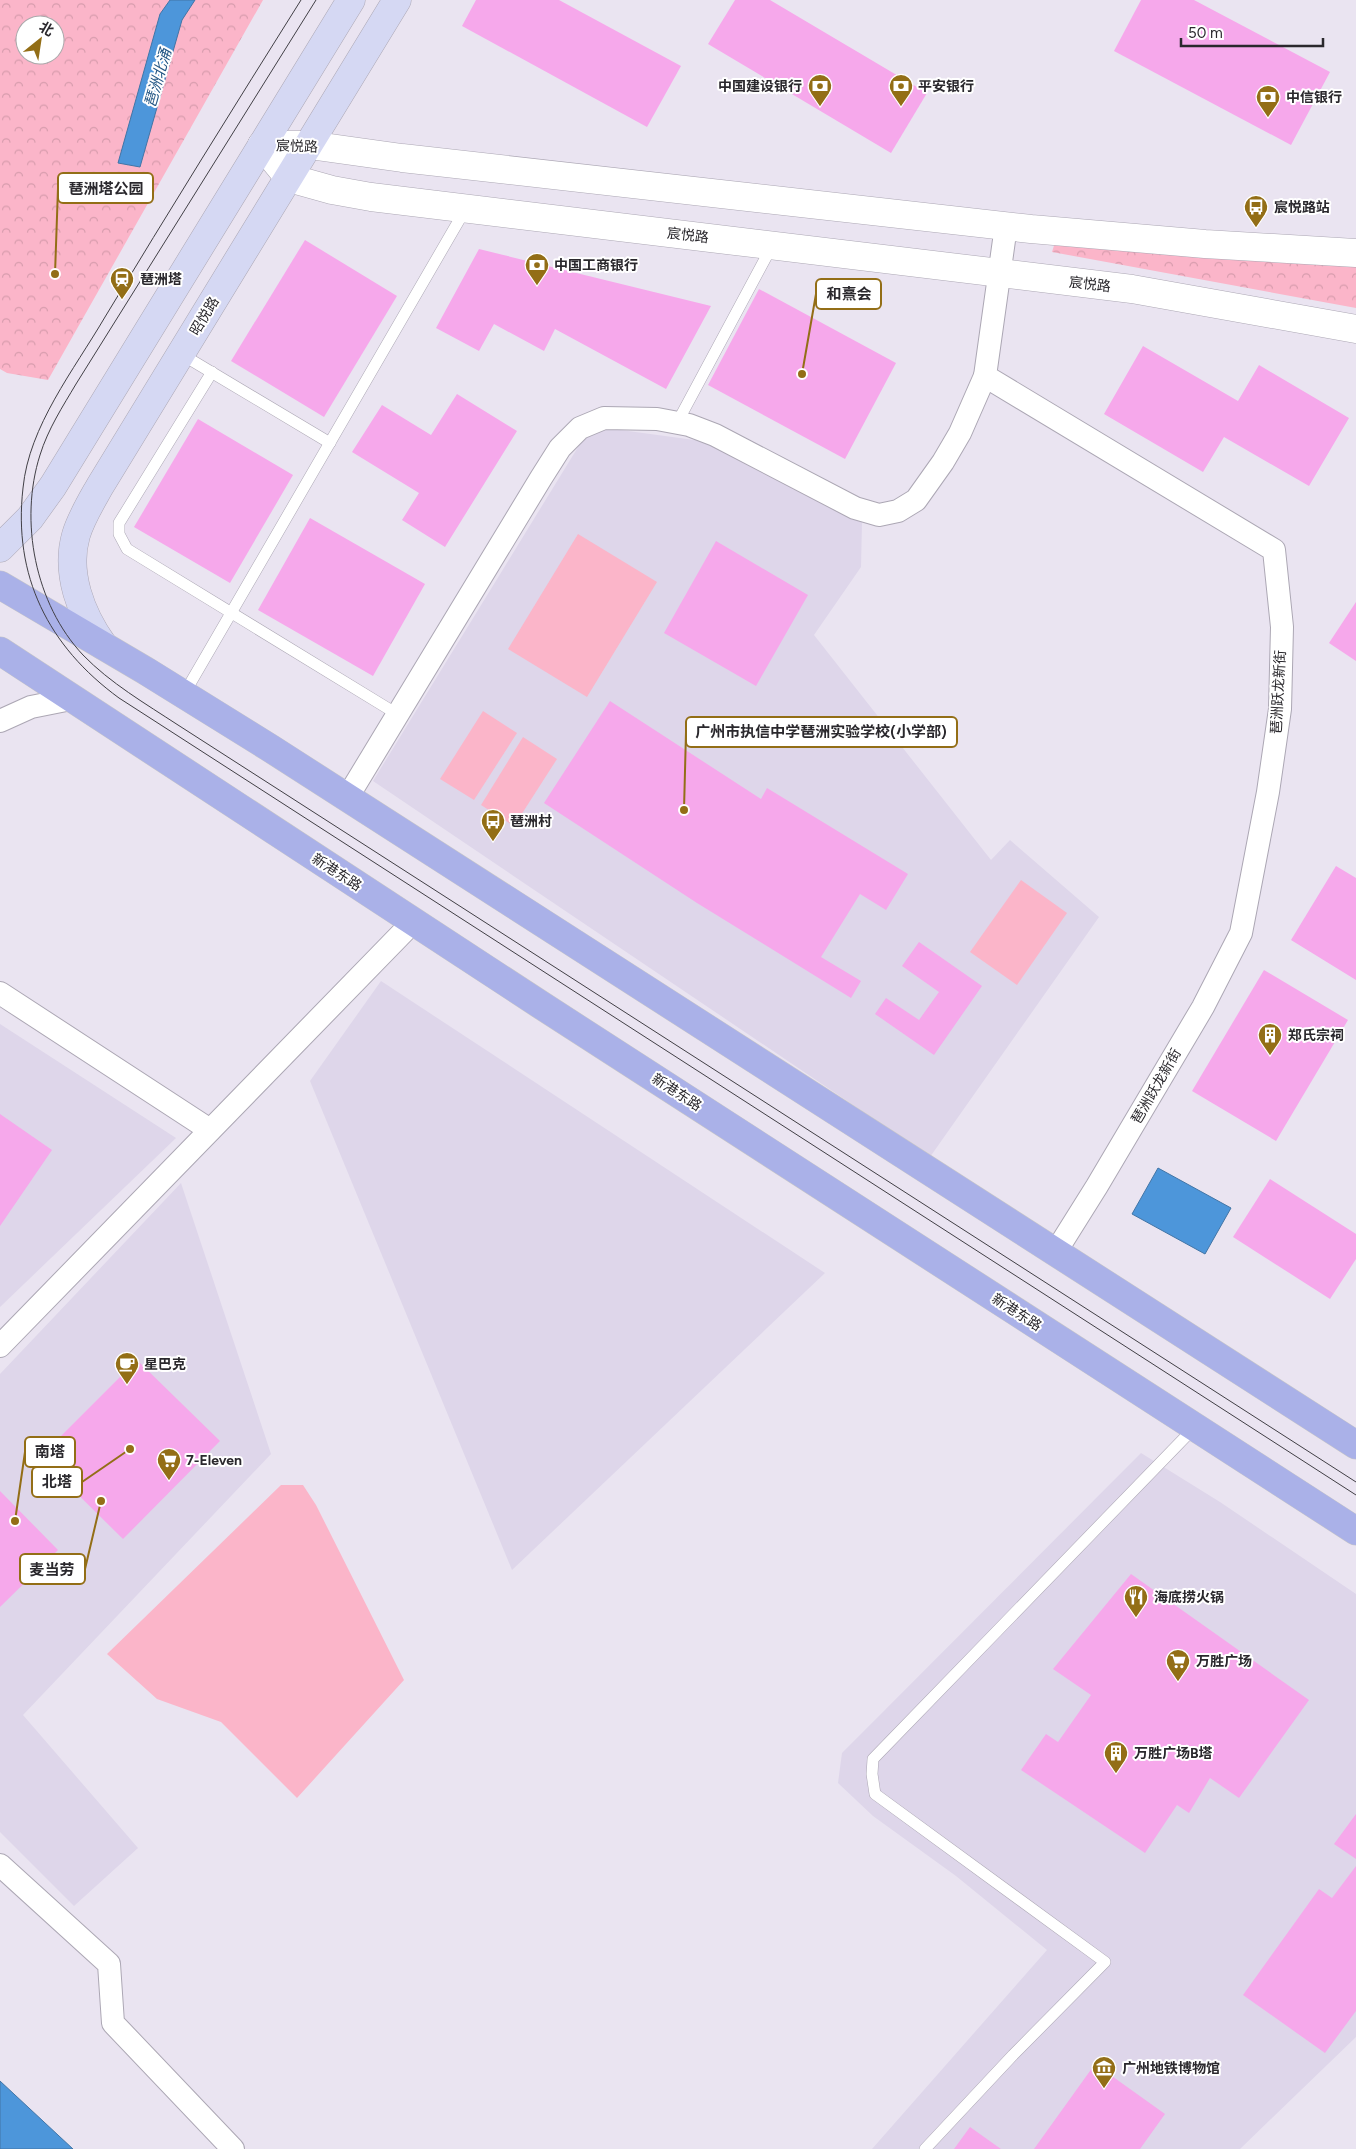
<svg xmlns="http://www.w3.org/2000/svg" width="1356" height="2149" font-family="Figtree,'Noto Sans SC',sans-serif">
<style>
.built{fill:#ded6ea}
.grass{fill:#fbb5c9}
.park{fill:url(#park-crowns);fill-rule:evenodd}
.water{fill:#4d96da;stroke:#4275a6}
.building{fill:#f6a8eb}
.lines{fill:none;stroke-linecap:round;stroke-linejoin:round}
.service-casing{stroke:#aca7b4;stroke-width:12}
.minor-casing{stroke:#aca7b4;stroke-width:24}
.tertiary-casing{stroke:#aca7b4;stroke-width:29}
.secondary-casing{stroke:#aca7b4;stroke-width:29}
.primary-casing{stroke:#c8c7c8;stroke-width:29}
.service{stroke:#fff;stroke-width:11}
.minor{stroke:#fff;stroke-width:22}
.tertiary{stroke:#fff;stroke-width:28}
.secondary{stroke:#d5d8f3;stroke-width:28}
.primary{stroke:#aab1e8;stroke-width:28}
.tram{stroke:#413f45;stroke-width:1}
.labels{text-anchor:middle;stroke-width:4;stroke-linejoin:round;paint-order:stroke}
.poi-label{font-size:14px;font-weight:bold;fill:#2a282d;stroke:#fff;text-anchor:start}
.street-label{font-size:14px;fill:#2a282d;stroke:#fff}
.water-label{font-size:15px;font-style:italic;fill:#245785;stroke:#fff}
.leader{fill:none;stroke:#936e16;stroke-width:2}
.callout-dot{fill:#936e16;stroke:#fff;stroke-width:2}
.callout{fill:#fff;stroke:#936e16;stroke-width:2}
.callout-label{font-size:15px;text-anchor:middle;font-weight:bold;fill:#2a282d}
</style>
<defs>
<pattern id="park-crowns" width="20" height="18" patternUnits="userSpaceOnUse" patternTransform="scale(1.25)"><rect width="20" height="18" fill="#fbb5c9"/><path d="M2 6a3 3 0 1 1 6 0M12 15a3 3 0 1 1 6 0" fill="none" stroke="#d79cad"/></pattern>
</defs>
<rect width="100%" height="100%" fill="#eae4f1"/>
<g class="built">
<path d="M591,426L702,441L862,522L861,567L814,635L991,860L1010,840L1099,917L930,1157L373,781Z"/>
<path d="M381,981L825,1273L512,1570L310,1081Z"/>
<path d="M0,1024L176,1138L0,1307Z"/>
<path d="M181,1183L271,1454L23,1715L138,1848L74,1906L0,1832V1374Z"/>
<path d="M1141,1453L1220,1502L1356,1594V2037L1240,2149H872L1047,1950L956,1876L873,1816L838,1783L842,1753Z"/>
</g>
<g class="grass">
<path d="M578,534L657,582L587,697L508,649Z"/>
<path d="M483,711L517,733L474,800L440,779Z"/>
<path d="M523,737L557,759L514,826L481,805Z"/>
<path d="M1021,880L1067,913L1017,985L970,952Z"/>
<path d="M281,1485H303L316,1505L404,1680L297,1798L221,1722L157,1699L107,1654Z"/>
</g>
<g class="park">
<path d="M0,0H263L48,380L7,373L0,369ZM25,25H55V55H25Z"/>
<path d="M1056,239L1356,263V308L1052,252Z"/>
</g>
<g class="water">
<path d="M170,0H195L182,20L140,167L118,163L160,14Z"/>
<path d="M1158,1168L1231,1208L1205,1254L1132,1214Z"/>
<path d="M0,2081L73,2149H0Z"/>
</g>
<g class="building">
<path d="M476,0H559L681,66L647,127L462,26Z"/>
<path d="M735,0H770L927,93L891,153L708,44Z"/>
<path d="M1141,0H1194L1330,72L1291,145L1114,51Z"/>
<path d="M305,240L397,296L324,417L231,361Z"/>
<path d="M479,249L711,306L666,389L555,329L544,351L494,324L479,351L436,328Z"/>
<path d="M759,289L896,363L845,459L708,385Z"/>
<path d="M1143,346L1238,401L1259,365L1349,418L1309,486L1224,437L1203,472L1104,414Z"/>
<path d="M457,394L517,431L445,547L402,520L419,493L352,452L382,405L431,435Z"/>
<path d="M198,419L293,475L230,583L134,527Z"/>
<path d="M310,518L425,584L373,676L258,610Z"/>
<path d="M716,541L808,595L756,686L664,633Z"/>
<path d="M1356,602V661L1329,643Z"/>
<path d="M610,701L761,799L767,788L908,874L886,910L860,894L821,957L861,981L851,998L697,903L544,803Z"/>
<path d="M1336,866L1356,878V980L1291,940Z"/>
<path d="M919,942L982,986L934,1055L875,1014L886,998L919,1020L939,992L902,966Z"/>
<path d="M1264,970L1348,1020L1276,1141L1192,1091Z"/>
<path d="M0,1114L52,1150L0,1226Z"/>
<path d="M1270,1179L1356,1234V1259L1330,1299L1233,1237Z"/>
<path d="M137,1360L220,1441L123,1539L40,1457Z"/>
<path d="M0,1491L58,1550L0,1607Z"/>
<path d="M1131,1574L1309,1700L1239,1798L1210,1778L1189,1813L1177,1805L1145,1853L1021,1770L1046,1734L1058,1742L1091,1695L1053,1669Z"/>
<path d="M1356,1814V1859L1334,1844Z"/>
<path d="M1356,1866V2011L1325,2053L1243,1995L1319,1889L1332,1898Z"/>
<path d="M1095,2064L1165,2114L1140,2149H1034Z"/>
<path d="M970,2127L1001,2149H954Z"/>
</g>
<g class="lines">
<g class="service-casing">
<g id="service">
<path d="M181,354L330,443"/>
<path d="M212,372L119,523V534L127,549L397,714"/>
<path d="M677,423L772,246"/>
<path d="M184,694L465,210"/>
<path d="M925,2149L1013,2055L1105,1962L875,1794L872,1774L873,1759L1195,1427"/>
</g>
</g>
<g class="minor-casing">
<g id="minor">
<path d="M1006,226L985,376L1274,550L1282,627L1280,709L1268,792L1241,933L1203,1007L1097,1186L1055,1253"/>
<path d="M0,721L31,707L71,699"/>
<path d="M347,798L541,478L560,448L580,428L604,418L657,419L689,425L715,435L855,508L879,515L898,511L916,500L943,462L960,433L985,376"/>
<path d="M0,993L210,1130"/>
<path d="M0,1346L413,922"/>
<path d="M0,1865L109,1964L113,2023L233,2149"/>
</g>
</g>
<g class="tertiary-casing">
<g id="tertiary">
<path d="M262,145L289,178L332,190L371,197L1132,289L1356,329"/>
<path d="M262,145H309L402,158L1031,229L1205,244L1356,253"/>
</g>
</g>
<g class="secondary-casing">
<g id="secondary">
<path d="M0,548L30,518L53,486L351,0"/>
<path d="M103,645C81,614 65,573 76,535C81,518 91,502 100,486L397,0"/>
</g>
</g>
<g class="primary-casing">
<g id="primary">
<path d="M0,585L146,671L270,748L1356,1445"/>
<path d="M0,651L541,1005L1356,1531"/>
</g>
</g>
<use href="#service" class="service"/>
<use href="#minor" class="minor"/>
<use href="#tertiary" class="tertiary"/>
<use href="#secondary" class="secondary"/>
<use href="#primary" class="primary"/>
<g class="tram">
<path d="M301,0C235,105 169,211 105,317C74,370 29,426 23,488C13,576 48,646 119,698L1356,1495"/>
<path d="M316,0L76,384C63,406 48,429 40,455C19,521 35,604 83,655C110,683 146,704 178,725L1356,1482"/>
</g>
</g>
<defs>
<g id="bank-pin" transform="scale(1.25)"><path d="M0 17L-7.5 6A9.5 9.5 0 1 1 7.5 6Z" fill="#936e16" stroke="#fff"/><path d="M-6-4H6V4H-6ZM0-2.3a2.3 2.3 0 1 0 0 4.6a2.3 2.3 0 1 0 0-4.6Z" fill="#fff"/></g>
<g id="bus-pin" transform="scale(1.25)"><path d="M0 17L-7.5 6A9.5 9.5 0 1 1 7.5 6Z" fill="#936e16" stroke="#fff"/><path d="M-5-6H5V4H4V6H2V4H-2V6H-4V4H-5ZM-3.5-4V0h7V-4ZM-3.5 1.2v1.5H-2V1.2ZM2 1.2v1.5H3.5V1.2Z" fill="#fff"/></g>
<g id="station-pin" transform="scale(1.25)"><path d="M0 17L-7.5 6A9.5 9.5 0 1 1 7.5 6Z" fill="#936e16" stroke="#fff"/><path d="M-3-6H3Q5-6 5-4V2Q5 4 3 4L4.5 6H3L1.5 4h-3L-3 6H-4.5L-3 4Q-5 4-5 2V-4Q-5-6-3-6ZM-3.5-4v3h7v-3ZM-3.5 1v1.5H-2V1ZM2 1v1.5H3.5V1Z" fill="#fff"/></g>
<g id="building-pin" transform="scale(1.25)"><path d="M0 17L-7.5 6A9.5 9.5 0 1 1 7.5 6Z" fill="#936e16" stroke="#fff"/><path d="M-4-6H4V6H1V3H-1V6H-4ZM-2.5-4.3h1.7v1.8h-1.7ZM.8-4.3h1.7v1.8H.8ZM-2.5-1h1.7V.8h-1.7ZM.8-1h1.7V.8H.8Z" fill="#fff"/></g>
<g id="cafe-pin" transform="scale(1.25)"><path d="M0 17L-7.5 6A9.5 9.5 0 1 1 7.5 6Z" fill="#936e16" stroke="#fff"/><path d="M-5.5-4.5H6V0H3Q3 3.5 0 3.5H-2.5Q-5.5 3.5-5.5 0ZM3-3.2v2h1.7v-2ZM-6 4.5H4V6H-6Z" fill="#fff"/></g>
<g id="supermarket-pin" transform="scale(1.25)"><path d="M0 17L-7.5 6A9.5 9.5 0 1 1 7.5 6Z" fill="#936e16" stroke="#fff"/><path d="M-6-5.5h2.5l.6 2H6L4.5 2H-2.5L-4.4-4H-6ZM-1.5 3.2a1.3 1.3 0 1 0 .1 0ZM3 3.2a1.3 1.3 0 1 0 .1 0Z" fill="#fff"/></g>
<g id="restaurant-pin" transform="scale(1.25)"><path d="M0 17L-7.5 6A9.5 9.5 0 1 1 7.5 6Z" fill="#936e16" stroke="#fff"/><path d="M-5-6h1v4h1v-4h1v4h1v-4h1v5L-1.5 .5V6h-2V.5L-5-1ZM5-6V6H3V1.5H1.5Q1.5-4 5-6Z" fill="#fff"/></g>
<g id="museum-pin" transform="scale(1.25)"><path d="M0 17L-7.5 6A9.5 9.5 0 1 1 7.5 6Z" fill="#936e16" stroke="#fff"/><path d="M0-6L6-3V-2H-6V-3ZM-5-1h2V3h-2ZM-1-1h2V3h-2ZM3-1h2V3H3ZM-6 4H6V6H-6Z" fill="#fff"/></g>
</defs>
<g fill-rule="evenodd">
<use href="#bank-pin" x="820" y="86"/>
<use href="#bank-pin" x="901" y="86"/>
<use href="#bank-pin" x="1268" y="97"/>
<use href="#bus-pin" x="1256" y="207"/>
<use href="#bank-pin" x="537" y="265"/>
<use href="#station-pin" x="122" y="279"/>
<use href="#bus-pin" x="493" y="821"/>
<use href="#building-pin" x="1270" y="1035"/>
<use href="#cafe-pin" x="127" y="1364"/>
<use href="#supermarket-pin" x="169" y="1460"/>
<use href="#restaurant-pin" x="1136" y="1597"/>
<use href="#supermarket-pin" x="1178" y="1661"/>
<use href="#building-pin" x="1116" y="1753"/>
<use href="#museum-pin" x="1104" y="2068"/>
</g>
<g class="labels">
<g class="poi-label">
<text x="802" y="91" text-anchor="end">中国建设银行</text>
<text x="918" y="91">平安银行</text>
<text x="1286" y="102">中信银行</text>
<text x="1274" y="212">宸悦路站</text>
<text x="554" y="270">中国工商银行</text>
<text x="140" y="284">琶洲塔</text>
<text x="510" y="826">琶洲村</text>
<text x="1288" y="1040">郑氏宗祠</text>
<text x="144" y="1369">星巴克</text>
<text x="186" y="1465">7-Eleven</text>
<text x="1154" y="1602">海底捞火锅</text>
<text x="1196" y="1666">万胜广场</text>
<text x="1134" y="1758">万胜广场B塔</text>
<text x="1122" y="2073">广州地铁博物馆</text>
</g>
<g class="street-label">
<text transform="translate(297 146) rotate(2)" y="5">宸悦路</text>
<text transform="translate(688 235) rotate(7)" y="5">宸悦路</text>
<text transform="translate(1090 284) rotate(7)" y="5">宸悦路</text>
<text transform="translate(204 316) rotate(-59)" y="5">昭悦路</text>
<text transform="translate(1278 692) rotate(-87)" y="5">琶洲跃龙新街</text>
<text transform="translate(337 872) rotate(33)" y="5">新港东路</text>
<text transform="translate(1156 1086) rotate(-60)" y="5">琶洲跃龙新街</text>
<text transform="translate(677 1092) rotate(33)" y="5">新港东路</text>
<text transform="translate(1017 1312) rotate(33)" y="5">新港东路</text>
</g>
<g class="water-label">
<text transform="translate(158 78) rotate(-74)" y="5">琶洲北涌</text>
</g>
</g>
<path class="leader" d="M55 274L58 188M802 374L816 294M684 810L686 732M15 1521L25 1452M130 1449L82 1482M101 1501L85 1569"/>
<g class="callout-dot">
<circle cx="55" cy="274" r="5"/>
<circle cx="802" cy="374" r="5"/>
<circle cx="684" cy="810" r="5"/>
<circle cx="15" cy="1521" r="5"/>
<circle cx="130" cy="1449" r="5"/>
<circle cx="101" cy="1501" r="5"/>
</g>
<g class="callout">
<rect x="58" y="173" width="95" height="30" rx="5"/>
<rect x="816" y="279" width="65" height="30" rx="5"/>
<rect x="686" y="717" width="271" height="30" rx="5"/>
<rect x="25" y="1437" width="50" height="30" rx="5"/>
<rect x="32" y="1467" width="50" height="30" rx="5"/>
<rect x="20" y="1554" width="65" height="30" rx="5"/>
</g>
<g class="callout-label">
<text x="106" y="194">琶洲塔公园</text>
<text x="849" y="299">和熹会</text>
<text x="821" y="737">广州市执信中学琶洲实验学校(小学部)</text>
<text x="50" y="1457">南塔</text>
<text x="57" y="1487">北塔</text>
<text x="52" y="1575">麦当劳</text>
</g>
<g transform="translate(40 40) rotate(30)"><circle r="24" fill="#ffffff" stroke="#aaa9ab"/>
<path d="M0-4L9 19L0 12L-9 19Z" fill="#936e16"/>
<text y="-8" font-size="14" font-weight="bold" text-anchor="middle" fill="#2a282d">北</text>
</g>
<path d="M1181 38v8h142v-8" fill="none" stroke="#2a282d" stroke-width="2.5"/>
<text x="1188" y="38" font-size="15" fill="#2a282d" stroke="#ffffff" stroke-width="4" paint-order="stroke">50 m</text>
</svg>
